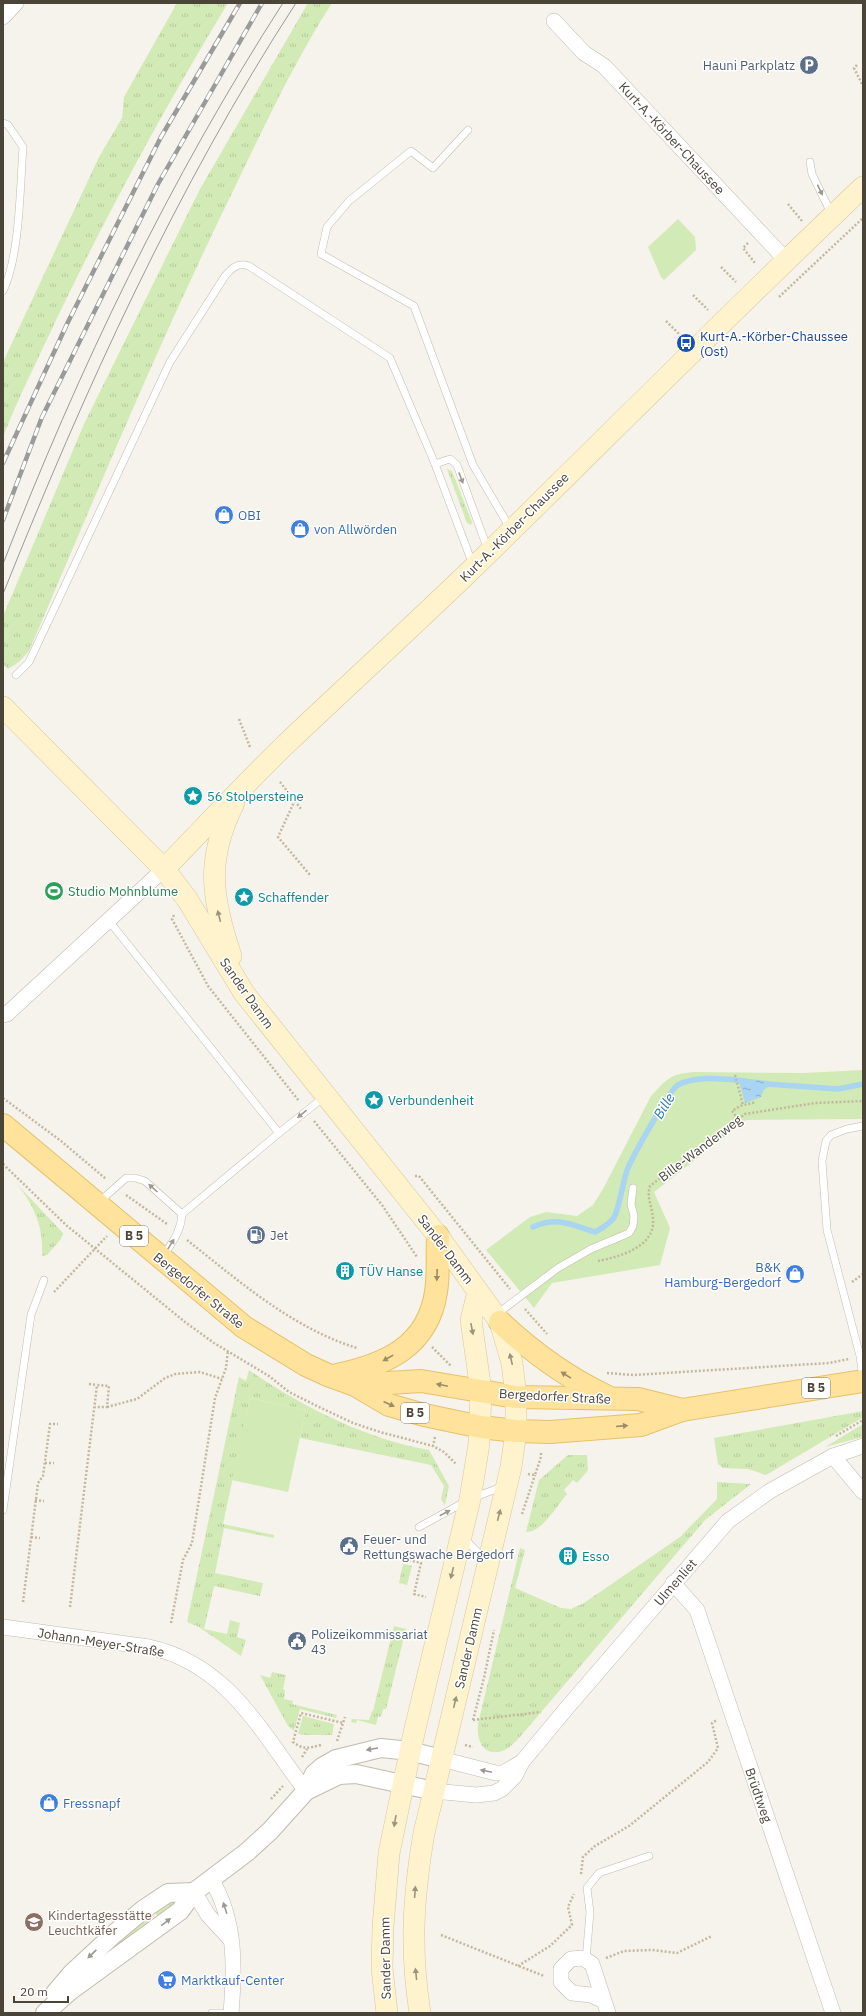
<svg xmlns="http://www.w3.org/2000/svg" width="866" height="2016" font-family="'IBM Plex Sans',sans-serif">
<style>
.grass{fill:url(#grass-tufts)}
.park{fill:#d2eab5}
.water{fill:url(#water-ripples)}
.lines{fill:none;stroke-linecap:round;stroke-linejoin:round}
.stream{stroke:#a9d4f2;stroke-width:5.5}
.service-casing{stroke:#c2bbae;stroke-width:8}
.minor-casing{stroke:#c2bbae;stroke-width:16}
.tertiary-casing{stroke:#c2bbae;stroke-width:20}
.secondary-casing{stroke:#d6c79b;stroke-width:22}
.primary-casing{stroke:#e6c16a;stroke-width:24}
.path{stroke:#c4b79f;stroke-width:2.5;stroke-dasharray:2 2;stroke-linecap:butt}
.service{stroke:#fff;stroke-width:7}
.minor{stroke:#fff;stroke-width:15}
.tertiary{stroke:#fff;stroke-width:18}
.secondary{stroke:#fff3cd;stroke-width:21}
.primary{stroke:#ffe39c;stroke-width:22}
.tram{stroke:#9a9a9a;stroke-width:1}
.rail-casing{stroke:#9a9a9a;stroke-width:4.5}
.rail{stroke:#fff;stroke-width:3;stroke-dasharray:9;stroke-linecap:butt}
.oneway{fill:#9c9892}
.oneway2{fill:#9c937c}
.oneway3{fill:#9c8c66}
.labels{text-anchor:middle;stroke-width:3;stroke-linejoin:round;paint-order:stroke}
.shield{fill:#fff;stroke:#817c74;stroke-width:1}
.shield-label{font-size:12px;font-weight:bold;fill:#4b4439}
.service-label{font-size:13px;fill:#4e5e75;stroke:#fff;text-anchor:start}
.street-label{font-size:13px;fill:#4b4439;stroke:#fff}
.transit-label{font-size:13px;fill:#164399;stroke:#fff;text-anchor:start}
.shop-label{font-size:13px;fill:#366cbe;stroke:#fff;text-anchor:start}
.culture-label{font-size:13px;fill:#0d838f;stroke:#fff;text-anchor:start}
.leisure-label{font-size:13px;fill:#27864d;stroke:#fff;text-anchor:start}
.education-label{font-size:13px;fill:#785e54;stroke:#fff;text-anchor:start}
.water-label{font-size:14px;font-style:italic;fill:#2e7ab2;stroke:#fff}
</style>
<defs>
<pattern id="grass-tufts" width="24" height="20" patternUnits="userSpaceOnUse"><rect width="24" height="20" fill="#d2eab5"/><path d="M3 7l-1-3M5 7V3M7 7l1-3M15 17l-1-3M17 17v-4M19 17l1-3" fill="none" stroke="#b6ca9c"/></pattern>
<pattern id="water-ripples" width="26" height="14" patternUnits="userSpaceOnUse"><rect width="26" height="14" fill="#a9d4f2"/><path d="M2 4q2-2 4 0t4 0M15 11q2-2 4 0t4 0" fill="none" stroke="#8caec5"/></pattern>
</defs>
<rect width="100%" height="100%" fill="#f6f3ec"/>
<g class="grass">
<path d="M177,3H228C166,105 109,210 57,318C39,357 19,396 3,437V362L99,157L122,118L124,97Z"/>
<path d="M308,3H332C294,62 264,127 233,191C159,342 95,497 29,651L19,662L8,669L3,664L4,614L84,424L200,189Z"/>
<path d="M447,469L452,471L472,522L471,525L467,523Z"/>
<path d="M17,1184L63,1233L61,1239L47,1255L42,1256C44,1228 34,1205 17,1184Z"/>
<path d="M249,1370C301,1406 366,1439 429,1450L449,1486L445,1505L441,1499L444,1486L431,1465L300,1438L306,1410L250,1398L223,1524L274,1535V1538L224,1528L215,1573L263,1583L260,1596L214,1586L204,1629L227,1634L230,1620L240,1623L237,1637L246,1640L241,1656L199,1627L187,1622L239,1377L246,1381Z"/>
<path d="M863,1411L862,1418L766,1475L748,1469L723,1468L718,1464L714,1438Z"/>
<path d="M863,1424V1437L825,1447Z"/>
<path d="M568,1455H587L588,1470L577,1483L573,1480L564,1490L567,1494C558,1504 542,1533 526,1532L539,1480Z"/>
<path d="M717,1482L751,1484L705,1520L519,1738C514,1743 509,1749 502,1751C483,1757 476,1739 478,1724L520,1548L525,1550L515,1588L561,1608L571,1609L584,1603L680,1537L717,1499Z"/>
<path d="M403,1564L412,1566L407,1585L399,1583Z"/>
<path d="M394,1626L406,1629L386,1709H383L381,1717L378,1716L376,1725L357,1720L356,1723L351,1722L352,1719L369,1720L372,1711H373Z"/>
<path d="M272,1672L286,1675L283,1689L285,1690L284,1699L293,1701L292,1704L337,1715L336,1718L300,1709L294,1731L288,1726L260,1675L270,1678Z"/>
<path d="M303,1716L334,1724L332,1735H305L298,1734Z"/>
<path d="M183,1896L160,1919L153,1910Z"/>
<path d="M144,1918L151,1926L93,1962Z"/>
</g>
<g class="park">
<path d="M678,219L695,237L696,250L664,280L661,277L648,247Z"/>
<path d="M863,1070V1119L746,1120L654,1192L670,1228L660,1265L552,1283L534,1308L486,1250L530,1217L546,1212L577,1216L593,1205L603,1189L651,1096C667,1079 670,1074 693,1072L803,1073Z"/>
<path d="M250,1398L306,1410L288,1492L232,1480Z"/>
</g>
<path class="water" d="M738,1078L768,1081L775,1085C766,1087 763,1089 761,1097L745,1103Z"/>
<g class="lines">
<g class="stream">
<path d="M767,1084L838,1089L863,1084"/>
<path d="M533,1227C557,1216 572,1225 595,1232C601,1229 607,1225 612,1220C619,1214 623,1178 628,1168C633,1156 670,1089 678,1085C697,1075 725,1079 745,1081"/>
</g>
<g class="service-casing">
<g id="service">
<path d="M3,123L8,125L23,147C20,187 20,256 3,291"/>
<path d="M468,130L433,168L411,151L349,201L327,227L321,254L414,306L473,465L510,528"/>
<path d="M810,162L812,174L831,213"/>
<path d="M435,464L450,459L457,465L488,550"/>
<path d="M16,675L29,662L170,362L225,276C232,268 238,262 249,266L390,358L435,464L473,565"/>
<path d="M109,921L279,1133L182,1214"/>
<path d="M863,1126L847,1129L831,1135L826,1141L822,1161L827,1230L860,1356L863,1378"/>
<path d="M279,1133L324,1097"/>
<path d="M98,1203L126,1178H135L145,1181L182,1214C181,1231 173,1241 163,1257"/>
<path d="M497,1314L558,1268L591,1249L629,1233L633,1226L634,1216L631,1204L633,1188"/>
<path d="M3,1510L31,1315L44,1280"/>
<path d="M419,1527L470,1499L504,1486"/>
<path d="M464,1538L486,1561"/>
<path d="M586,1960L590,1912L587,1888L599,1873L649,1856"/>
<path d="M212,2013H222"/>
</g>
</g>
<g class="minor-casing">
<g id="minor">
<path d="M3,17L16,3"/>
<path d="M554,21L584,53L604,66L786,260"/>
<path d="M3,1015L7,1014L164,869"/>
<path d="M833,1456L863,1492"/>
<path d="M673,1583L697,1610L833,2013"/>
<path d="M3,1627L149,1647C228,1664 261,1732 306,1791"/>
<path d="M441,1759L496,1773H503L522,1762"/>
<path d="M434,1791L476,1795L494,1793L502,1789L515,1776L522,1762L566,1709L728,1521L770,1491L833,1456L863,1446"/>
<path d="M211,1879C236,1920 235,1967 231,2013"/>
<path d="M194,1892L208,1915L230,1939"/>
<path d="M604,2001L591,1995L572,1993L561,1982V1969L571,1959L583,1958L592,1964L608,2013"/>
</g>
</g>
<g class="tertiary-casing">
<g id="tertiary">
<path d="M306,1791L339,1775L356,1774L434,1791"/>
<path d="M55,1993L72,1973L114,1934L144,1909L168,1893L194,1892"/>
<path d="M45,2013L70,1991L180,1911L194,1892L247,1852L270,1831L306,1791L314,1774L322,1767L336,1759L381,1748L410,1751L441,1759"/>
</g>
</g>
<g class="secondary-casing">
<g id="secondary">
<path d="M3,707L164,869L187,899L244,993L438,1236L500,1322L512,1363L516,1397V1431L511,1467L424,1833C413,1898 410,1948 420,2013"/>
<path d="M164,869C204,828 243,786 284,746C347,686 411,628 473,568C603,441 731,312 863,187"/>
<path d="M231,956C212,899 205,860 234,803"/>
<path d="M387,2013L382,1968L383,1927L389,1853L414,1733L470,1499L479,1444L481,1391L471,1320L478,1292"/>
</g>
</g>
<g class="primary-casing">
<g id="primary">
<path d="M3,1125L244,1327L306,1365L330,1376L355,1385L389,1405L424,1415L481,1427L516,1431L550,1432L641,1425L682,1410L863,1381"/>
<path d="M500,1322C532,1352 566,1377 606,1396"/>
<path d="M337,1375C386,1365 428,1346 436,1292C439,1274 437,1255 438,1236"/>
<path d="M355,1385L421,1381L516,1397L638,1399L682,1410"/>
</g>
</g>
<g class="path">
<path d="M857,65L854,68L863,86"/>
<path d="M788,204L802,221"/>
<path d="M748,243L743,248L755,263"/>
<path d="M721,267L736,282"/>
<path d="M693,295L708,310"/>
<path d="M779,297L863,218"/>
<path d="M666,321L681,336"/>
<path d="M239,719L250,747"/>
<path d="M280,782L301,809"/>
<path d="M295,800L278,837L310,875"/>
<path d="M174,915L172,919L208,986L299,1101"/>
<path d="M735,1075L743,1105"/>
<path d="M3,1098L61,1141L106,1179"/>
<path d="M738,1119L732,1111L740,1106L756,1102"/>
<path d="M314,1121L382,1205L417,1257"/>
<path d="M3,1164L66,1225L185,1322L214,1343L269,1376L289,1392L317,1406L353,1423L380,1432L433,1446"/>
<path d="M415,1176H419L510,1289"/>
<path d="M126,1195L167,1224"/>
<path d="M187,1240C239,1281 292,1328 357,1348"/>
<path d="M598,1261C619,1257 655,1247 653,1220C653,1208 646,1198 650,1186L745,1114L815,1103L863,1101"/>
<path d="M852,1282L863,1274"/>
<path d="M54,1292L107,1236"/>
<path d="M525,1309L547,1334"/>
<path d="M432,1347L451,1366"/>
<path d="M607,1373L633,1375L829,1363L849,1359"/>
<path d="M89,1384L97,1385"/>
<path d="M107,1407L137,1399L165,1378L175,1374L200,1372L222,1379"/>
<path d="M836,1436L863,1420"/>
<path d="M435,1437L433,1446L444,1452L456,1464"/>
<path d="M45,1463H54"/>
<path d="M528,1474L535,1475L541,1457V1451"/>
<path d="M35,1500L44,1501"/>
<path d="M522,1514L535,1475"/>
<path d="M31,1537L40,1538"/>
<path d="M405,1559L421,1563L414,1594L426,1597"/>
<path d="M23,1602L38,1483L43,1476L50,1424H58"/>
<path d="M70,1607L97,1385L109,1386L107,1407H95"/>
<path d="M171,1623L183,1560L192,1543L215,1398L226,1368L228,1351"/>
<path d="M473,1720L484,1678L494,1630"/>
<path d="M473,1720L541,1712"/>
<path d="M337,1741L345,1717"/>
<path d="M321,1745C309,1748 303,1750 293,1742L301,1713L343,1723"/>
<path d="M465,1745L473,1747"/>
<path d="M302,1757L307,1749"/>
<path d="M271,1799L283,1786"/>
<path d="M581,1874L583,1857L595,1846L629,1826L708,1762L718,1748L712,1723L717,1720"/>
<path d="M441,1935L544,1976"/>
<path d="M606,1958L624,1951L652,1950L677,1953L712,1936"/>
<path d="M518,1966L550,1946L572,1925L568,1907L574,1894"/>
</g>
<use href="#service" class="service"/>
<use href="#minor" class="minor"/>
<use href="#tertiary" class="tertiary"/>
<use href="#secondary" class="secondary"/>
<use href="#primary" class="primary"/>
<g class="tram">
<path d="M3,564C78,370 170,178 283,3"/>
<path d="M3,594C85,389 176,188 296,3"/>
</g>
<g class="rail-casing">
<g id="rail">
<path d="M3,463L67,324L161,137L240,3"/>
<path d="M3,520L42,417L158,184L262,3"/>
</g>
</g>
<use href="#rail" class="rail"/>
</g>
<defs><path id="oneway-solid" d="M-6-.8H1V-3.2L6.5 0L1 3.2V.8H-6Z"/></defs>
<g class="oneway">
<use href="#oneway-solid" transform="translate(820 190) rotate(64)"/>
<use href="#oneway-solid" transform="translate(461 478) rotate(69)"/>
<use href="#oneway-solid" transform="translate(302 1114) rotate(141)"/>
<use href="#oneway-solid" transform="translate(153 1188) rotate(-138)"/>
<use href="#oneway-solid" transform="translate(171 1244) rotate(-58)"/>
<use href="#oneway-solid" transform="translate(445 1513) rotate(-28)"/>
<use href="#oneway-solid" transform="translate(372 1749) rotate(170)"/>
<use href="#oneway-solid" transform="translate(486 1771) rotate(-168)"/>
<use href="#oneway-solid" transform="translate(225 1908) rotate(-108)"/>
<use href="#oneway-solid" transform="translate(166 1922) rotate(-38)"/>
<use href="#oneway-solid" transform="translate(92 1954) rotate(137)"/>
</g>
<g class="oneway2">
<use href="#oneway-solid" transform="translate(219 916) rotate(-104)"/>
<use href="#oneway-solid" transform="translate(472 1329) rotate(79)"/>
<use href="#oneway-solid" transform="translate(511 1359) rotate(-103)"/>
<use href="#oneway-solid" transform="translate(499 1515) rotate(-76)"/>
<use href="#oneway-solid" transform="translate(452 1573) rotate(104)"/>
<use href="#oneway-solid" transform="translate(455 1702) rotate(-77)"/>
<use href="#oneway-solid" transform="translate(395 1821) rotate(100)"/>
<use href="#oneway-solid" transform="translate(415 1892) rotate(-86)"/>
<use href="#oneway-solid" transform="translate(416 1974) rotate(-96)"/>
</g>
<g class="oneway3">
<use href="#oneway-solid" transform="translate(437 1275) rotate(92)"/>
<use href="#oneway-solid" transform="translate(388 1358) rotate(151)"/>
<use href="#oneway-solid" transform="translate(566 1375) rotate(-148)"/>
<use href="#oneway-solid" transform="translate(442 1385) rotate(-168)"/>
<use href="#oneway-solid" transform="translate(389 1404) rotate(24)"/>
<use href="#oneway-solid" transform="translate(622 1426) rotate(-5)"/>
</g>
<defs>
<g id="parking-disc" transform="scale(1)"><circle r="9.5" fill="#5c6f8a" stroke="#fff"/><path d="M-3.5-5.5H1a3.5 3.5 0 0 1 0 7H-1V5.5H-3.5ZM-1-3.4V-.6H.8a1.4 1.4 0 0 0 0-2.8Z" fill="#fff"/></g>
<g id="bus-disc" transform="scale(1)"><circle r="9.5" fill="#1a4fb4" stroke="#fff"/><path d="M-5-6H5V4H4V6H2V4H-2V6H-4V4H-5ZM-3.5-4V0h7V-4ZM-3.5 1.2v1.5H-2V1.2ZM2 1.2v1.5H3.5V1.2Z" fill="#fff"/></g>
<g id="shop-disc" transform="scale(1)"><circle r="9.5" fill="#3f7fe0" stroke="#fff"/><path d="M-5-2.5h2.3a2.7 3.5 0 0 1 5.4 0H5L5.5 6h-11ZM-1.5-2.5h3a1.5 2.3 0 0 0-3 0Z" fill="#fff"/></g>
<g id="sight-disc" transform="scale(1)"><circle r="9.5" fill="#0f9aa8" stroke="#fff"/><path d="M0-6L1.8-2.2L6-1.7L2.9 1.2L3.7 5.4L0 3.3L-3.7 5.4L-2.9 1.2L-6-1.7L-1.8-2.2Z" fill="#fff"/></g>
<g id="stadium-disc" transform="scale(1)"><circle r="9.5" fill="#2e9e5b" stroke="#fff"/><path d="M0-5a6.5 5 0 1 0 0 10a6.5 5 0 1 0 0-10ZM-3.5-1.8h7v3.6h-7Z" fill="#fff"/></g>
<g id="fuel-disc" transform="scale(1)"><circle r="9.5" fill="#5c6f8a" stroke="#fff"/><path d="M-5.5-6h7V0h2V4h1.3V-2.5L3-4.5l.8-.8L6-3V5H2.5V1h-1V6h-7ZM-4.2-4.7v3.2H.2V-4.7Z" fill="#fff"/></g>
<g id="building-disc" transform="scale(1)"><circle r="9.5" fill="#0f9aa8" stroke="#fff"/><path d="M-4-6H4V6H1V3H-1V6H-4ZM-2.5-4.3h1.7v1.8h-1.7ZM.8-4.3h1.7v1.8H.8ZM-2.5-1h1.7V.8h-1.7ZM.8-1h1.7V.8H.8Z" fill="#fff"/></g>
<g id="civic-disc" transform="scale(1)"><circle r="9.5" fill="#5c6f8a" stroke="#fff"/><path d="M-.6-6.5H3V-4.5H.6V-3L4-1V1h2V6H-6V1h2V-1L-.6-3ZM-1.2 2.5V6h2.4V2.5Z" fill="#fff"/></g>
<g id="school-disc" transform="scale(1)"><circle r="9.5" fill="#8d6e63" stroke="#fff"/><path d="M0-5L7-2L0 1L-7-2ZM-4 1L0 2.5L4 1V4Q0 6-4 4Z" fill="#fff"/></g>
<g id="supermarket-disc" transform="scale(1)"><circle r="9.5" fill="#3f7fe0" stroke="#fff"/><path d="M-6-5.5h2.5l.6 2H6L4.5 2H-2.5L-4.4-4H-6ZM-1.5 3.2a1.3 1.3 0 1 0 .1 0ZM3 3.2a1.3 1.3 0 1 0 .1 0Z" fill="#fff"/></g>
</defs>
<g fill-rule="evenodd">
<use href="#parking-disc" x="809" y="65"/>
<use href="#bus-disc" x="686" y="343"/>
<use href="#shop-disc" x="224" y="515"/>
<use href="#shop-disc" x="300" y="529"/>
<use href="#sight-disc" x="193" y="796"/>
<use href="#stadium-disc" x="54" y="891"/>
<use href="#sight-disc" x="244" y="897"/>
<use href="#sight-disc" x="374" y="1100"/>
<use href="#fuel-disc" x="256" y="1235"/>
<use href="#building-disc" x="345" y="1271"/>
<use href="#shop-disc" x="795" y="1274"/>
<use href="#civic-disc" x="349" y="1546"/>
<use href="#building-disc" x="568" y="1556"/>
<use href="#civic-disc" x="297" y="1641"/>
<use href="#shop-disc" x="49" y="1803"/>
<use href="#school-disc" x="34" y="1922"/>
<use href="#supermarket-disc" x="167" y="1980"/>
</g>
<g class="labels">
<g class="shield">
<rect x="120" y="1226" width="28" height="20" rx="3"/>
<rect x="802" y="1378" width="28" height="20" rx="3"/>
<rect x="401" y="1403" width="28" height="20" rx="3"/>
</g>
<g class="shield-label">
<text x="134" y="1240">B 5</text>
<text x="816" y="1392">B 5</text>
<text x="415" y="1417">B 5</text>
</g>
<g class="service-label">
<text x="795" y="70" text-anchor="end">Hauni Parkplatz</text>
<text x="270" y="1240">Jet</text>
<text x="363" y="1544">Feuer- und<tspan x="363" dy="15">Rettungswache Bergedorf</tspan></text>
<text x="311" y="1639">Polizeikommissariat<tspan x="311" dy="15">43</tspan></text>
</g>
<g class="street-label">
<text transform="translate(672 138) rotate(47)" y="5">Kurt-A.-Körber-Chaussee</text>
<text transform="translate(514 527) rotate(-45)" y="5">Kurt-A.-Körber-Chaussee</text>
<text transform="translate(247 993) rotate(55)" y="5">Sander Damm</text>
<text transform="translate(700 1148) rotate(-37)" y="5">Bille-Wanderweg</text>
<text transform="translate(446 1249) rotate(53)" y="5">Sander Damm</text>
<text transform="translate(199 1290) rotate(39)" y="5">Bergedorfer Straße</text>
<text transform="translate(555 1396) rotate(3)" y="5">Bergedorfer Straße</text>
<text transform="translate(675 1582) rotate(-49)" y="5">Ulmenliet</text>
<text transform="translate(101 1642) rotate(9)" y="5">Johann-Meyer-Straße</text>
<text transform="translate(468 1648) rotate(-77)" y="5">Sander Damm</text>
<text transform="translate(759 1795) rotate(71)" y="5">Brüdtweg</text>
<text transform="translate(385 1958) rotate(-91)" y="5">Sander Damm</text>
</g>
<g class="transit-label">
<text x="700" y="341">Kurt-A.-Körber-Chaussee<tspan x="700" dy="15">(Ost)</tspan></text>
</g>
<g class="shop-label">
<text x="238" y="520">OBI</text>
<text x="314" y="534">von Allwörden</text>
<text x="781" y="1272" text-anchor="end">B&amp;K<tspan x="781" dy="15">Hamburg-Bergedorf</tspan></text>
<text x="63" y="1808">Fressnapf</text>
<text x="181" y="1985">Marktkauf-Center</text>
</g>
<g class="culture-label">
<text x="207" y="801">56 Stolpersteine</text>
<text x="258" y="902">Schaffender</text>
<text x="388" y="1105">Verbundenheit</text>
<text x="359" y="1276">TÜV Hanse</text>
<text x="582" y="1561">Esso</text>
</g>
<g class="leisure-label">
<text x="68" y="896">Studio Mohnblume</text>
</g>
<g class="education-label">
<text x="48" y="1920">Kindertagesstätte<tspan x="48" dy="15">Leuchtkäfer</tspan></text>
</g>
<g class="water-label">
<text transform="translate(664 1106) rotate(-59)" y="5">Bille</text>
</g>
</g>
<rect width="866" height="2016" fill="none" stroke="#4b4439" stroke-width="8"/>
<path d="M14 1996v6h54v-6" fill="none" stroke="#4b4439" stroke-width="2"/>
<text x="20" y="1996" font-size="12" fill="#4b4439" stroke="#ffffff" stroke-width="3" paint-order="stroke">20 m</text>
</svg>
